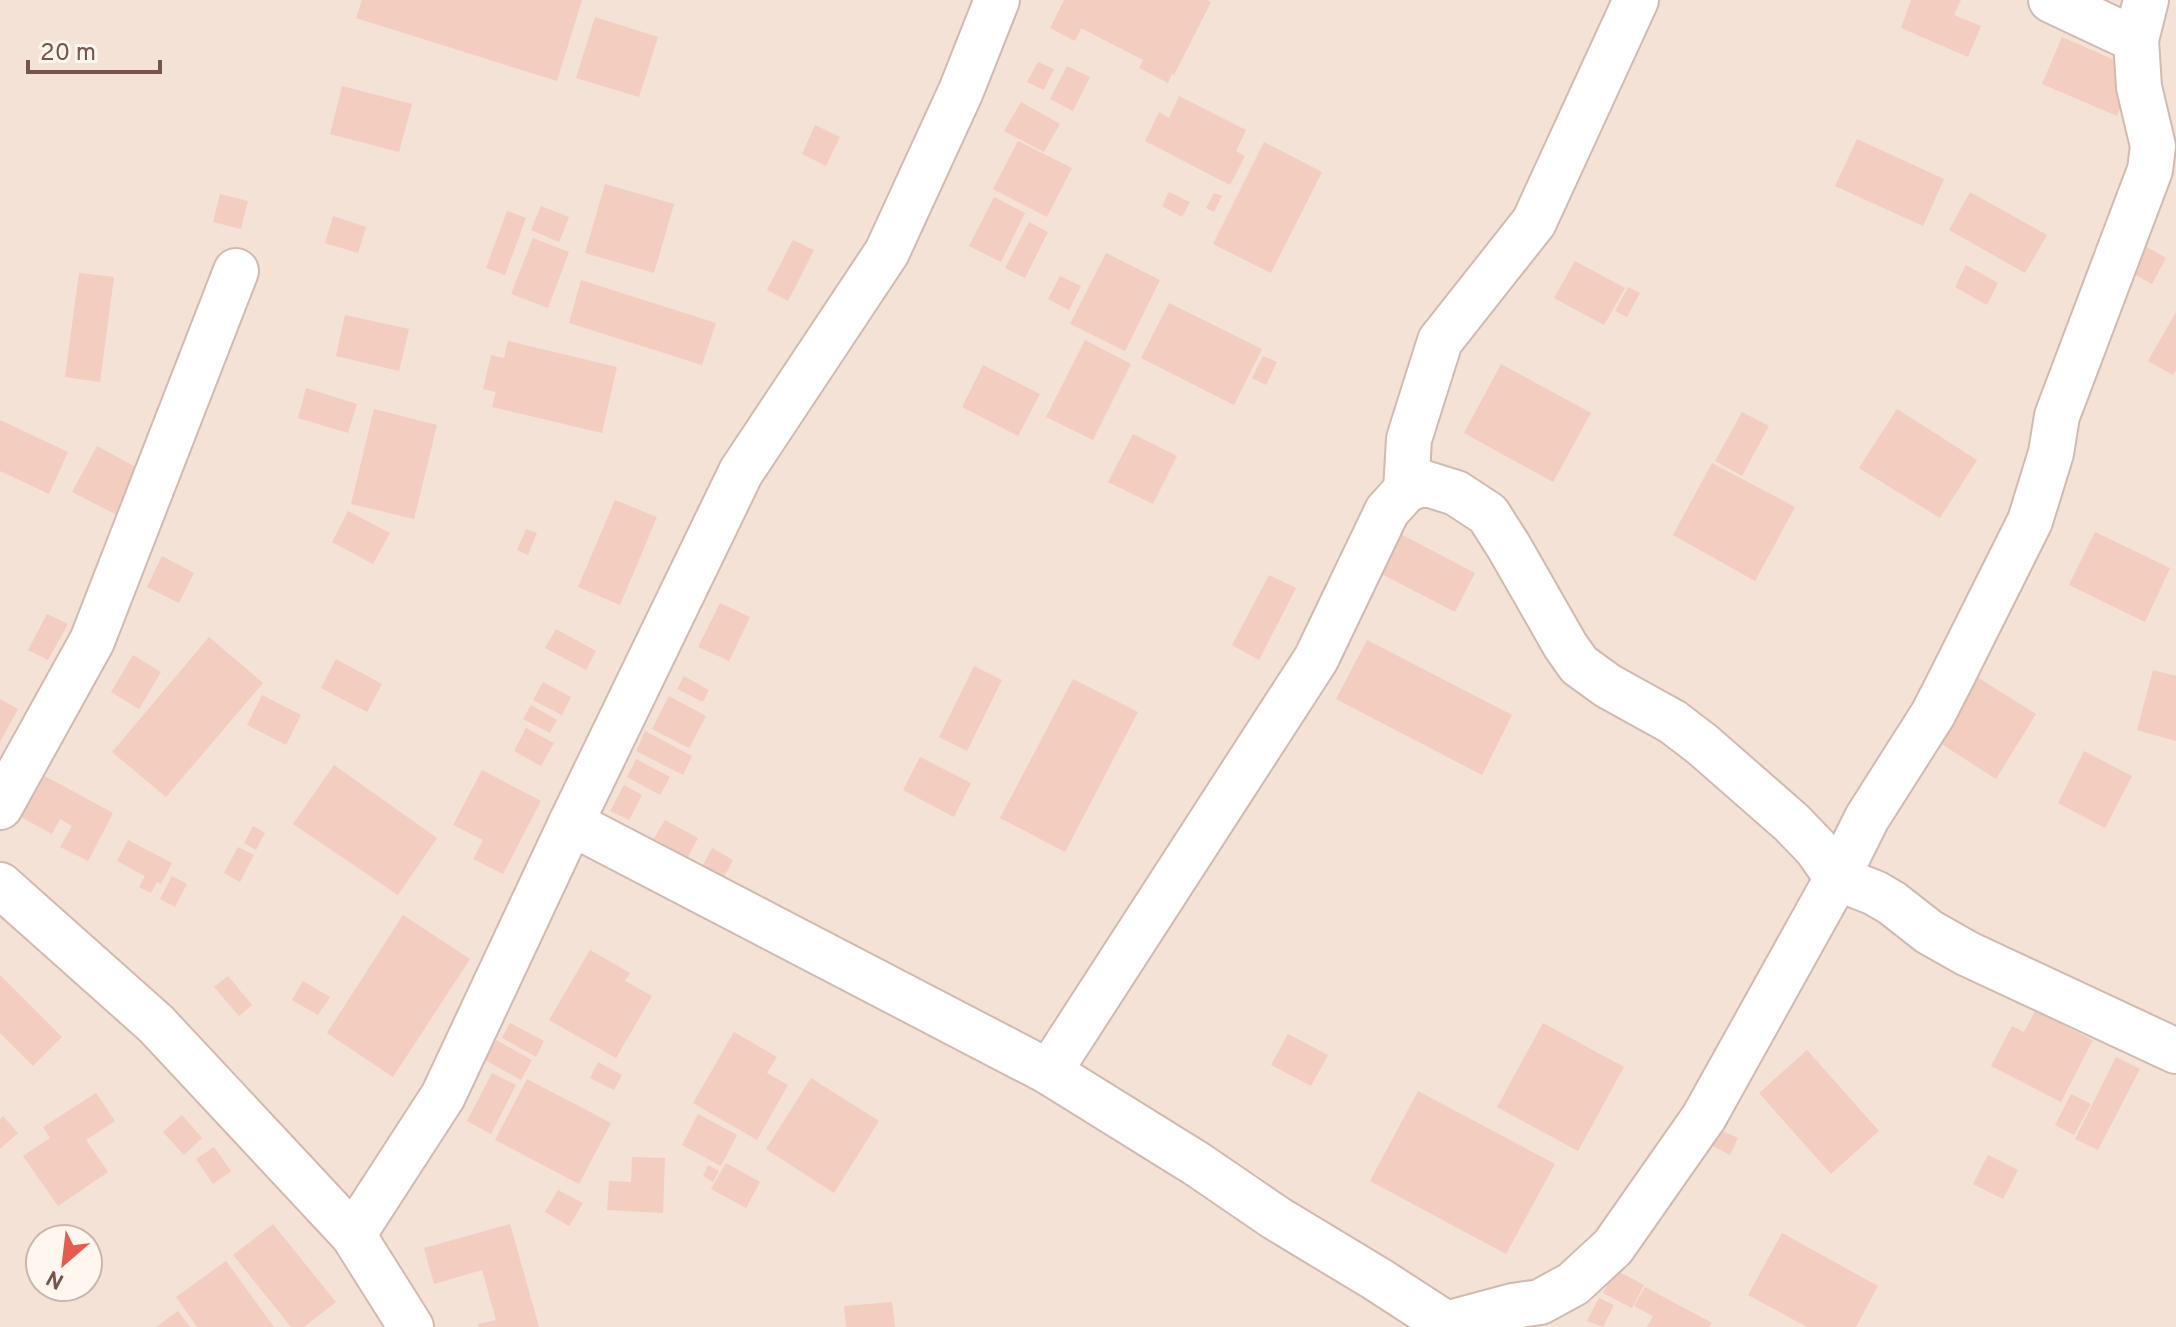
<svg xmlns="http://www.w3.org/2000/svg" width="2176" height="1327" font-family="Overpass,sans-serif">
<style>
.residential{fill:#f4e2d6;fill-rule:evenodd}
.building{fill:#f2cdc0}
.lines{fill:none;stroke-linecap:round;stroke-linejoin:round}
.street-casing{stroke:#d1bab0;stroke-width:48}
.secondary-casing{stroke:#d4b9ae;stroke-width:48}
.street{stroke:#fff;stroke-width:44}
.secondary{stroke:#fff;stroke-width:44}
</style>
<rect width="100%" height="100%" fill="#fcf2e8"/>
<path class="residential" d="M0,0H2176V1327H0ZM40,1239H88V1287H40Z"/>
<g class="building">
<path d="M362,0H582L557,81L356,18Z"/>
<path d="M1064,0H1207L1211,2L1174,75L1172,74L1168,83L1139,68L1143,60L1081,28L1075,41L1050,28Z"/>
<path d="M1911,0H1961L1954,15L1981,26L1968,57L1901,28Z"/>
<path d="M595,17L658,37L639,97L576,78Z"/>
<path d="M2062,37L2137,70L2117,116L2042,84Z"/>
<path d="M1038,62L1054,69L1044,90L1027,82Z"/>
<path d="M1067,66L1090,77L1073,111L1050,99Z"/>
<path d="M342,86L412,104L399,152L330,134Z"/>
<path d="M1179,96L1246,130L1236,151L1245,156L1230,185L1145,141L1159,112L1169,118Z"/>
<path d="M1021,102L1060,124L1044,152L1004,131Z"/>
<path d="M815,125L840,137L826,166L802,154Z"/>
<path d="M1857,139L1944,179L1923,226L1835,186Z"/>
<path d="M1018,141L1072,168L1047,217L993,189Z"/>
<path d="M1264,142L1322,172L1271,273L1213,244Z"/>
<path d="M605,184L674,204L654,273L585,253Z"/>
<path d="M1169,192L1190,202L1182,217L1162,206Z"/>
<path d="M1970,192L2047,235L2025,273L1949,230Z"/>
<path d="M1214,193L1222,196L1214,212L1206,208Z"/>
<path d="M220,194L248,201L241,229L213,222Z"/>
<path d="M994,197L1025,213L1001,262L969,246Z"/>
<path d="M541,206L569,217L559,242L531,230Z"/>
<path d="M507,211L526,218L505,275L486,268Z"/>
<path d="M333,216L366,227L358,253L325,243Z"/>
<path d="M1029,222L1048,232L1025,278L1005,268Z"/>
<path d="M533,238L569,252L548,308L511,294Z"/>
<path d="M793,240L814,250L788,301L767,290Z"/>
<path d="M2145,246L2166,258L2152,284L2130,272Z"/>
<path d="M1106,253L1160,280L1125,351L1070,324Z"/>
<path d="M1575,261L1625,288L1604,325L1554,298Z"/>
<path d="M1966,265L1998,283L1987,305L1955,287Z"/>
<path d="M79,273L114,277L100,382L65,377Z"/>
<path d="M1060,276L1081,286L1069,310L1048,299Z"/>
<path d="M581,280L716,323L702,365L569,323Z"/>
<path d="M1628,287L1640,293L1627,317L1615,311Z"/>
<path d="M1169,303L1262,349L1234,405L1141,358Z"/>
<path d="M2176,312V370L2173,375L2148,361Z"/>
<path d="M345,315L409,329L399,371L336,356Z"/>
<path d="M1085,340L1131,364L1093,440L1046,417Z"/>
<path d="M508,341L617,367L602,433L492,407L496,392L483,389L491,355L504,358Z"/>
<path d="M1263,356L1277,362L1266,385L1252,378Z"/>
<path d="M1501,364L1591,413L1553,482L1464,433Z"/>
<path d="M983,365L1040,394L1018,436L962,407Z"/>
<path d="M306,388L357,404L348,433L298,418Z"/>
<path d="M374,409L437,425L414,519L351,504Z"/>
<path d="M1897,409L1977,460L1940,518L1859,468Z"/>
<path d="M1742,412L1769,426L1742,476L1715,461Z"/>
<path d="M0,420L68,452L49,494L0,471Z"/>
<path d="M1133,434L1177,456L1153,504L1108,482Z"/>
<path d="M97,446L141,470L117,515L72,492Z"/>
<path d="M1712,463L1795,507L1755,581L1673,535Z"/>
<path d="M615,500L657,517L620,605L578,587Z"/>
<path d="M348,511L390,533L373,564L332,542Z"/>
<path d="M526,529L537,533L528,555L517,550Z"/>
<path d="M1393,530L1475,573L1455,612L1372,569Z"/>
<path d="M2095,532L2170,568L2145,622L2069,585Z"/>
<path d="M162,556L194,573L179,603L147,587Z"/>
<path d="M1269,575L1296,588L1259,660L1232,645Z"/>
<path d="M720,603L750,617L729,661L698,647Z"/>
<path d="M47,614L68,624L48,660L28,650Z"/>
<path d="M556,629L596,651L586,670L545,648Z"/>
<path d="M209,637L263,683L166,797L112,752Z"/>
<path d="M1367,640L1512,715L1482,775L1336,699Z"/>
<path d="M133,655L161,672L139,709L111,692Z"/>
<path d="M336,659L382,684L367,712L321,688Z"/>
<path d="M974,666L1002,680L967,751L939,737Z"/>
<path d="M2153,670L2176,676V741L2137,730Z"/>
<path d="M1969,672L2036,714L1996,779L1929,736Z"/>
<path d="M684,676L709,690L703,702L677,689Z"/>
<path d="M1073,679L1138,712L1065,852L1000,818Z"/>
<path d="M543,682L571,697L562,715L533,700Z"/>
<path d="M262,695L301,715L286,745L247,725Z"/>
<path d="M669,696L706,716L689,748L652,729Z"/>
<path d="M0,699L18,709L0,742Z"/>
<path d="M531,705L557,720L550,733L523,719Z"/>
<path d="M526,728L554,743L541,766L514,751Z"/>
<path d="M645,731L692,756L683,775L636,751Z"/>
<path d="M2084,751L2132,776L2105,828L2058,803Z"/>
<path d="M920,757L971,783L954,817L903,790Z"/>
<path d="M636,759L670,777L660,795L627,777Z"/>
<path d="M334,765L437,838L398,895L293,824Z"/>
<path d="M482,770L541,801L503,874L473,859L483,840L453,825Z"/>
<path d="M43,775L113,813L88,861L60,847L72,826L60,819L52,834L21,817Z"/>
<path d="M624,785L642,795L629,820L610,811Z"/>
<path d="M665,820L698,838L687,859L653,840Z"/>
<path d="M253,826L265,833L256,850L244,843Z"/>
<path d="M128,840L172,863L161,884L157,882L151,893L139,887L145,876L117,861Z"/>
<path d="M238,847L254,855L240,882L224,873Z"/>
<path d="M712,848L733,860L722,881L701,869Z"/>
<path d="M172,876L187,884L175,907L160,899Z"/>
<path d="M403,915L470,959L393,1077L327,1033Z"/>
<path d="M590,950L630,973L625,981L652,996L616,1058L549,1020Z"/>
<path d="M0,975L62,1037L33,1066L0,1033Z"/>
<path d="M228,976L252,1005L239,1016L214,987Z"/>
<path d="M303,981L330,997L318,1015L292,1000Z"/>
<path d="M2035,1011L2093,1040L2061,1102L1991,1066L2012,1026L2024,1032Z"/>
<path d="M510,1023L544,1041L536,1057L502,1038Z"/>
<path d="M1543,1023L1624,1067L1578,1151L1497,1107Z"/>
<path d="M734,1032L777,1057L767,1073L788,1085L757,1140L693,1103Z"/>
<path d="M1288,1034L1328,1055L1311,1086L1271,1065Z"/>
<path d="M496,1040L532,1060L521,1080L485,1060Z"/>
<path d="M1807,1050L1879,1131L1831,1174L1759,1093Z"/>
<path d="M2116,1057L2140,1069L2098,1150L2075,1139Z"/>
<path d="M598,1062L622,1075L614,1090L590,1078Z"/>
<path d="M492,1073L516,1085L491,1134L467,1121Z"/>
<path d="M811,1078L879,1121L834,1193L766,1149Z"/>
<path d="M527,1079L611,1123L579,1184L495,1140Z"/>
<path d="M1418,1091L1555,1164L1506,1254L1370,1181Z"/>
<path d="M96,1093L115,1121L86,1140L108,1172L58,1206L23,1156L50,1138L43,1127Z"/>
<path d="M2071,1094L2091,1104L2074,1135L2055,1125Z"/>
<path d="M698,1114L737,1135L721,1166L682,1145Z"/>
<path d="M182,1115L202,1138L184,1155L163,1132Z"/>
<path d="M3,1116L18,1133L0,1149V1119Z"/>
<path d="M1718,1129L1738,1138L1730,1155L1711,1145Z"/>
<path d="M214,1147L231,1171L213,1184L196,1159Z"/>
<path d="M1988,1155L2018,1170L2003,1199L1973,1184Z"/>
<path d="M632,1157L665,1158L663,1213L607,1210L609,1181L631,1182Z"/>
<path d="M726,1163L760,1182L746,1208L711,1189Z"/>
<path d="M708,1165L719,1171L713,1182L703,1176Z"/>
<path d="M558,1190L583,1203L569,1226L545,1212Z"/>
<path d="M273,1224L336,1302L304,1327H291L233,1255Z"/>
<path d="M510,1224L539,1327H479L478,1324L496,1320L482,1270L434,1284L424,1248Z"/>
<path d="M1782,1233L1878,1286L1856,1327H1807L1748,1295Z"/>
<path d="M226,1261L274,1327H197L176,1297Z"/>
<path d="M1616,1270L1644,1285L1632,1308L1603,1293Z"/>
<path d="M1645,1287L1712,1323L1709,1327H1647L1653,1316L1634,1306Z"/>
<path d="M1599,1298L1614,1305L1603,1327L1587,1321Z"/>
<path d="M892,1302L895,1327H846L844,1306Z"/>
<path d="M178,1311L190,1327H156Z"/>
</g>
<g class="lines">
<g class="street-casing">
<g id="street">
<path d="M2051,0L2136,40"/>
<path d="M1406,490L1409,439L1440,341L1534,222L1636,0"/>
<path d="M0,807L92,641L236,271"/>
<path d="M571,823L1049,1072L1197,1164L1276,1218L1377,1279L1451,1327"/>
<path d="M1049,1072L1316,659L1387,511L1406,490L1424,483L1456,493L1488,514L1509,547L1565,645L1579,665L1608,686L1673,722L1703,745L1792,823L1816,848L1837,878L1875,893L1892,903L1929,932L1968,954L2176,1051"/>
<path d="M353,1235L443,1096L571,823L741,472L887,252L961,91L997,0"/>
<path d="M1446,1324L1513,1306L1540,1302L1573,1284L1613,1247L1704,1117L1837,878L1867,818L1933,714L1952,677L2030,521L2051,453L2057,416L2150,170L2153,146L2139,87L2136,40L2146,0"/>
</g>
</g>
<g class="secondary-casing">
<path id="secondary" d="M0,885L156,1024L353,1235L411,1327"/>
</g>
<use href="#street" class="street"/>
<use href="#secondary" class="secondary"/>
</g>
<g transform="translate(64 1263) rotate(208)"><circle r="38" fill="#fff6ef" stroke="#c9b6ae" stroke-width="2"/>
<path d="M0-6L14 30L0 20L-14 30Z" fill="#e55b4e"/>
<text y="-12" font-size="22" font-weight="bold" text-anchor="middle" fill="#77554c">N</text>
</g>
<path d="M28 60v12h132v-12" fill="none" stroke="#77554c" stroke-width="4"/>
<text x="40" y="60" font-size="24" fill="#77554c" stroke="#fff6ef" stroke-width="6" paint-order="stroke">20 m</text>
</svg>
